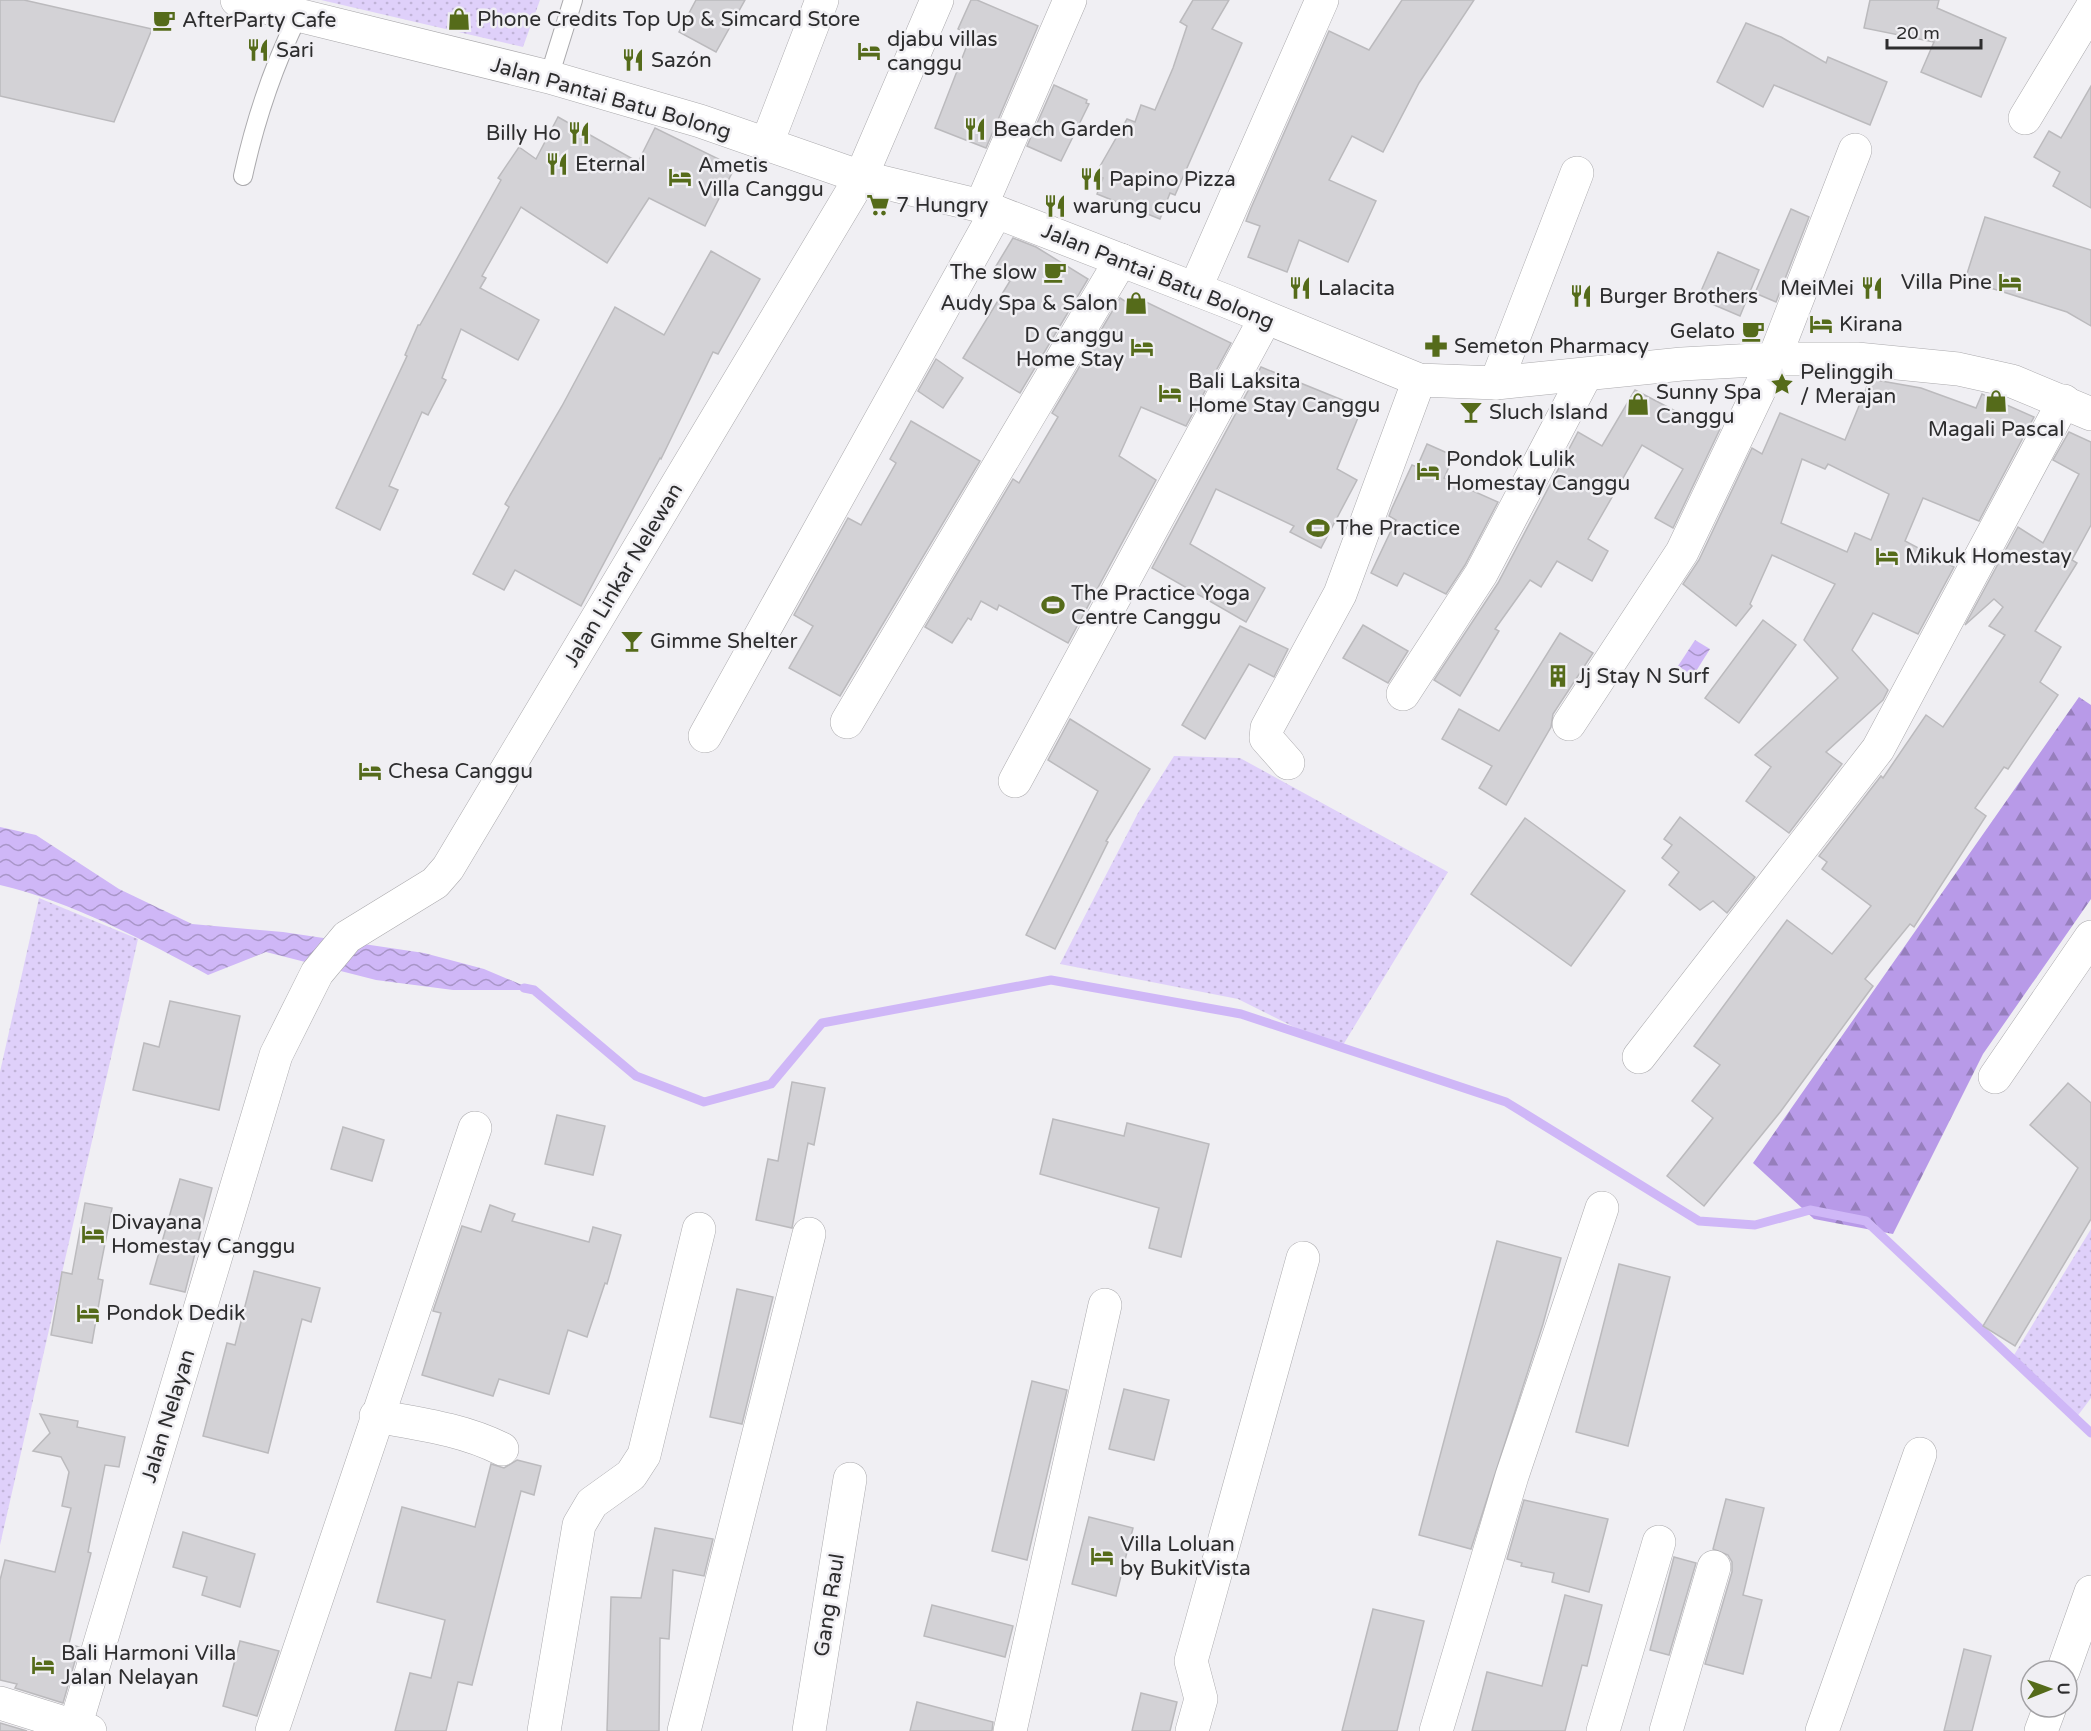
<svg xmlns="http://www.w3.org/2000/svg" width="2091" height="1731" font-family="'Varela Round',sans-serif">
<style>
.green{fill:url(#green-dots)}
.forest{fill:url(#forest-firs)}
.water{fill:url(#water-waves)}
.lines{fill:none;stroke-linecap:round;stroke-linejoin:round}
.stream{stroke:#cfb7f7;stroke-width:9}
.building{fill:#d3d2d6;stroke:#bbbabd;stroke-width:1.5;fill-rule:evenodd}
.service-casing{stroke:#abaaad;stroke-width:20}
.minor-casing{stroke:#abaaad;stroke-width:34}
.service{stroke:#fff;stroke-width:18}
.minor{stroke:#fff;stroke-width:33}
.labels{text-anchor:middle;stroke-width:5;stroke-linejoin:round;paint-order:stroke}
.poi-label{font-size:21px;fill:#2d2d2e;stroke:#f0eff3;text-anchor:start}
.street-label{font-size:21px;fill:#2d2d2e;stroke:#f0eff3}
</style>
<defs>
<pattern id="green-dots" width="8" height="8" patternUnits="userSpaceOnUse" patternTransform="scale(1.5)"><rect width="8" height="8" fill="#dfd0fa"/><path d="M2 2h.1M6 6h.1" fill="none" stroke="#c0b3d7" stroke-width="1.8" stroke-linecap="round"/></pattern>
<pattern id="forest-firs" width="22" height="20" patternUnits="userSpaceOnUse" patternTransform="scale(1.5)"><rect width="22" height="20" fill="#b89ae8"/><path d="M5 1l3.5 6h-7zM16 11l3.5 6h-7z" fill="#967ebc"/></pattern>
<pattern id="water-waves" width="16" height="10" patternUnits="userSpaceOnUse" patternTransform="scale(1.5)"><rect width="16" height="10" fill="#cfb7f7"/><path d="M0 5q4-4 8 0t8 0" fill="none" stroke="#a895c8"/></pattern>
</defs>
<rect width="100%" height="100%" fill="#f0eff3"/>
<g class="green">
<path d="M321,0H540L523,47Z"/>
<path d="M1174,756L1240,758L1448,872L1340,1050L1238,999L1060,964L1138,813Z"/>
<path d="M39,898L138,939L0,1545V1072Z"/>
<path d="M2091,1229V1398L2076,1418L2011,1360Z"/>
</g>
<path class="forest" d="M2079,697L2091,705V899L1983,1054L1893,1234L1814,1219L1753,1163Z"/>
<g class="water">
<path d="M1695,640L1710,649L1693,676L1678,666Z"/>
<path d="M0,827L36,835L119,889L192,924L283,932L424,953L484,969L534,990H453L376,980L266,952L208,975C146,941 69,901 0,885Z"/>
</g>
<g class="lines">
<path class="stream" d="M524,988L534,990L636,1076L704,1102L771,1084L822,1023L1051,980L1241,1014L1506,1102L1699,1221L1755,1225L1810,1210L1866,1221L2091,1433"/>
</g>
<g class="building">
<path d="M0,0H24L152,29L114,122L0,96Z"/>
<path d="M696,0H745L716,52L679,32Z"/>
<path d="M971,0H977L1038,26L986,148L935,128L971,35L958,29Z"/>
<path d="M1193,0H1229L1212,29L1242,43L1175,195L1170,193L1160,219L1097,194L1103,178L1095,175L1127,119L1135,122L1141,105L1155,110L1173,68L1187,26L1180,22Z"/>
<path d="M1402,0H1474L1419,83L1383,152L1352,136L1329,180L1376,201L1348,262L1299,240L1287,272L1248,257L1260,226L1246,221L1251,208L1329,31L1369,50Z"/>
<path d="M1870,0H1939L1937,8L2006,38L1981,97L1921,72L1934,42L1864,28Z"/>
<path d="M1746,23L1781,37L1826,63L1828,57L1887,82L1870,125L1774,85L1763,107L1717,82Z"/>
<path d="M1054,85L1087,100L1086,103L1089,104L1061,161L1027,146Z"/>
<path d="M2091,86V208L2053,186L2060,172L2034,157L2049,131L2061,138Z"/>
<path d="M558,117L638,162L655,128L735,167L705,226L649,198L607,263L521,207L482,276L486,278L480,288L539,320L518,360L461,329L442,378L446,380L428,415L422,412L389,486L398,490L380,530L336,508L407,356L405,355L418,325H420L501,180L498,178L519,147L536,159Z"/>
<path d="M1791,209L1809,217L1776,302L1755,293Z"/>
<path d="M1985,217L2091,250V326L2067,312L1965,280Z"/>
<path d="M1013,238L1036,247L1088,279L1020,393L963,358L1010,281L993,271Z"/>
<path d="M711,251L760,279L718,354L713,352L661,459L660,458L581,606L515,570L504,590L473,574L509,507L505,504L562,406L615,307L664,335Z"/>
<path d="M1718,252L1759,270L1740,316L1698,298Z"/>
<path d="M1120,298L1139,310L1144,301L1231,343L1186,426L1141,407L1119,456L1156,480L1068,643L999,605L997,610L981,601L971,620L968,618L952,643L925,627L1013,479L1019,483L1058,417L1052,413Z"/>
<path d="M936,359L963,378L943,408L918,391Z"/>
<path d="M1261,367L1362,408L1337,469L1357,480L1321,548L1290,532L1294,526L1216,489L1190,544L1265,588L1246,622L1152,568Z"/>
<path d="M1870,379L1921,388L1976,408L1982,394L2034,417L1979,521L1923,498L1905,541L1954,567L1918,634L1873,613L1852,650L1888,690L1883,700L1826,752L1842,764L1789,833L1746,801L1771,767L1755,755L1838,678L1804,640L1835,584L1772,555L1750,604L1752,606L1736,626L1683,584L1699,560L1752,448L1762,454L1780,413L1845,440ZM1802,459L1825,469L1828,464L1889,494L1871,540L1855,533L1847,552L1781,523Z"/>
<path d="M1635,390L1704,426L1707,421L1720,429L1673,528L1655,518L1683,469L1642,445L1588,539L1608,551L1592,581L1557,561L1541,587L1530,580L1495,629L1499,631L1460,696L1434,680L1498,583L1578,432L1602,446Z"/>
<path d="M911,421L980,461L840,696L789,668L813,626L794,615L848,518L861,525L896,463L890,459Z"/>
<path d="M2069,432L2091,442V525L2072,560L2077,563L2035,631L2061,647L2040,682L2058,695L2008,769L2004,767L1975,808L1986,816L1914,927L1910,924L1865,979L1873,986L1781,1111L1704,1206L1667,1176L1713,1118L1692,1101L1720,1065L1694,1046L1787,920L1832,954L1871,906L1822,869L1827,862L1819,856L1881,776L1883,778L1926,715L1943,727L2005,635L1989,626L2003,607L1994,599L1965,625L2018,527L2043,543L2079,474L2053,460Z"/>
<path d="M1427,444L1454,456L1444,478L1498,502L1465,565L1446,594L1404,573L1397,586L1371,573L1396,520L1389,516L1392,508L1412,465L1417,467Z"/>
<path d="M1763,620L1796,645L1739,723L1705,698Z"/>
<path d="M1363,625L1408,651L1388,683L1343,658Z"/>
<path d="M1240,626L1288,649L1274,677L1249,664L1205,739L1182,725Z"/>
<path d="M1560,633L1593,653L1553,714L1551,727L1506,805L1479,788L1492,766L1442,739L1459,709L1499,731Z"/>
<path d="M1070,719L1150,769L1106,841L1108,842L1055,949L1026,935L1098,791L1048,760Z"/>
<path d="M1680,817L1755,877L1727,913L1713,901L1700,910L1669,885L1679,872L1662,858L1672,845L1664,839Z"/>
<path d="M1525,818L1625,891L1571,966L1471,894Z"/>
<path d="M170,1001L240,1016L219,1110L133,1090L144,1043L159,1047Z"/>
<path d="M792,1082L825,1088L814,1145L808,1143L792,1228L756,1220L768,1159L778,1161Z"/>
<path d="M2068,1083L2091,1103V1219L2015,1346L1983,1326L2078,1168L2030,1125Z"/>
<path d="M557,1115L605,1126L593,1175L545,1164Z"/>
<path d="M1053,1119L1124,1136L1127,1123L1209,1144L1181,1257L1149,1248L1159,1208L1040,1174Z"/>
<path d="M343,1127L384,1140L372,1181L331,1169Z"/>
<path d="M180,1179L212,1188L185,1292L150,1284Z"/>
<path d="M85,1203L112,1208L98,1279L103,1280L92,1343L51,1335L62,1272L72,1274Z"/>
<path d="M490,1205L515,1214L512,1221L589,1242L593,1227L621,1235L607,1284L605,1283L587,1337L568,1330L549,1394L499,1379L493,1396L422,1375L441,1313L433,1311L462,1226L481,1232Z"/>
<path d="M1497,1241L1561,1258L1543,1324L1471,1549L1419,1535Z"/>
<path d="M1619,1264L1670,1277L1628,1446L1576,1432Z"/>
<path d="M254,1271L320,1288L311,1322L302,1319L268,1453L203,1436L227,1343L235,1345Z"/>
<path d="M737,1289L773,1297L742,1424L710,1417Z"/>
<path d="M1032,1381L1067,1390L1027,1560L992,1551Z"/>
<path d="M1124,1389L1169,1400L1154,1460L1109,1449Z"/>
<path d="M40,1414L78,1421L77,1427L125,1437L119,1467L105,1465L88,1552L91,1553L69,1644L79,1647L63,1703L15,1688L17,1684L0,1680V1580L5,1560L55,1572L71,1508L62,1506L69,1472L61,1457L33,1451L50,1433Z"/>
<path d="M517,1460L541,1466L534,1495L521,1491L472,1685L458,1682L446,1731H395L410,1673L431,1678L445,1620L377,1602L402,1507L475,1527L491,1464L504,1468Z"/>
<path d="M1726,1499L1764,1508L1743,1595L1762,1600L1743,1674L1705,1664L1732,1572V1562L1728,1555L1713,1549Z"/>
<path d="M1524,1500L1608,1519L1589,1592L1552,1582L1554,1573L1521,1566L1522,1563L1507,1559Z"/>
<path d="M1089,1517L1133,1528L1116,1596L1072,1584Z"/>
<path d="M655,1528L713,1539L704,1576L673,1570L669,1639L660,1638L659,1731H607L611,1597L641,1598Z"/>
<path d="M183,1532L255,1554L240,1607L202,1595L207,1577L173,1567Z"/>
<path d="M1674,1557L1696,1563L1669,1655L1650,1650Z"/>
<path d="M1565,1595L1602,1605L1587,1666L1582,1665L1565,1731H1472L1487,1672L1542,1686Z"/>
<path d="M932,1605L1013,1626L1005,1657L924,1636Z"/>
<path d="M1373,1609L1424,1621L1397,1731H1342Z"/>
<path d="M240,1641L279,1651L257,1716L223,1706Z"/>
<path d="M1964,1649L1991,1656L1972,1731H1944Z"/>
<path d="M1141,1693L1177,1702L1170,1731H1132Z"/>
<path d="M917,1702L993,1722L992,1731H910Z"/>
<path d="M0,1723L27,1731H0Z"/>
</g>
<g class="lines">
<g class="service-casing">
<g id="service">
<path d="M549,77L573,0"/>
<path d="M243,176C255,121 273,67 298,16"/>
</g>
</g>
<g class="minor-casing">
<g id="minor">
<path d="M237,0L549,77L700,121L861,177L981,206L1226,301L1419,380L1496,383L1682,364L1774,359H1857L1958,369L2012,381L2091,414"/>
<path d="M2025,118L2091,9"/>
<path d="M767,143L822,0"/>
<path d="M981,206L1070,0"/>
<path d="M1195,289L1322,0"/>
<path d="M1496,383L1577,173"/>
<path d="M1403,694L1481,574L1585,376"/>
<path d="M847,722L1121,260"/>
<path d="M1569,724L1682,552L1774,359L1855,150"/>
<path d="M705,736L996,212"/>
<path d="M1288,763L1266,738L1267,728L1340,594L1419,380"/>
<path d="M1015,781L1265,319"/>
<path d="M1639,1057L1878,749L2064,401"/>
<path d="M1995,1077L2091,937"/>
<path d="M376,1416C420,1424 462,1429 502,1449"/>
<path d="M2063,1671L2091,1592"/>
<path d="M0,1703L90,1731"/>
<path d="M75,1727L276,1055L317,973L347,937L435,883L448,868L861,177L937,0"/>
<path d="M272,1731L475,1128"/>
<path d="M544,1731L579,1525L592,1503L631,1475L644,1455L699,1229"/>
<path d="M684,1731L809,1234"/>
<path d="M809,1731L850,1479"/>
<path d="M1010,1731L1105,1305"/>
<path d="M1192,1731L1201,1699L1191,1661L1303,1258"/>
<path d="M1436,1731L1512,1476L1602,1208"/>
<path d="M1603,1731L1659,1542"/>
<path d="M1666,1731L1714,1567"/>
<path d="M1822,1731L1920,1454"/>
<path d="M2041,1731L2050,1707"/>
</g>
</g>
<use href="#service" class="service"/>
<use href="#minor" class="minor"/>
</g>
<defs>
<g id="shop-bare" transform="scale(1.8)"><path d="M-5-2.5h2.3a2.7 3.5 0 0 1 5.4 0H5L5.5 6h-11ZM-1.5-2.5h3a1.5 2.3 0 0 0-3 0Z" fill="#556b1a" stroke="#f0eff3" stroke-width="2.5" paint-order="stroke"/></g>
<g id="cafe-bare" transform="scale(1.8)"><path d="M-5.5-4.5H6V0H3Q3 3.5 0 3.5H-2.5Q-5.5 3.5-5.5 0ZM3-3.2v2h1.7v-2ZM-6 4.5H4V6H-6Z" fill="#556b1a" stroke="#f0eff3" stroke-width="2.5" paint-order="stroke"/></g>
<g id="restaurant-bare" transform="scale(1.8)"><path d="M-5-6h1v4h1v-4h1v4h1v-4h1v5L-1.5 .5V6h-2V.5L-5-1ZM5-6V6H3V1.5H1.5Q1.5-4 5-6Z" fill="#556b1a" stroke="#f0eff3" stroke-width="2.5" paint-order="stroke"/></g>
<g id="hotel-bare" transform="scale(1.8)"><path d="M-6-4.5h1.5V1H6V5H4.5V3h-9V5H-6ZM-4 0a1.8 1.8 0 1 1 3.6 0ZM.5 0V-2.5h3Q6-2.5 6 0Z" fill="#556b1a" stroke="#f0eff3" stroke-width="2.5" paint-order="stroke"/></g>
<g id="supermarket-bare" transform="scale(1.8)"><path d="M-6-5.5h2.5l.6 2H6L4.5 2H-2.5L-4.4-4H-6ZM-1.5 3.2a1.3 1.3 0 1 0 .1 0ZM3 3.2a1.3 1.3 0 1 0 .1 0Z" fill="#556b1a" stroke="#f0eff3" stroke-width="2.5" paint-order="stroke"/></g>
<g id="pharmacy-bare" transform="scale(1.8)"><path d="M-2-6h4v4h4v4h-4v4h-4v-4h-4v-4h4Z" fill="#556b1a" stroke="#f0eff3" stroke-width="2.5" paint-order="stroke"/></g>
<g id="sight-bare" transform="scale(1.8)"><path d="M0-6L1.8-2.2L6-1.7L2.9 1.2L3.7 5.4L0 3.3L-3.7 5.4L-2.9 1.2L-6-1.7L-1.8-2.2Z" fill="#556b1a" stroke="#f0eff3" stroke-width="2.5" paint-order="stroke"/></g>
<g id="bar-bare" transform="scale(1.8)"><path d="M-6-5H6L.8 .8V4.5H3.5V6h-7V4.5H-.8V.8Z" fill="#556b1a" stroke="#f0eff3" stroke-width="2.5" paint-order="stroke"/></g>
<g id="stadium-bare" transform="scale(1.8)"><path d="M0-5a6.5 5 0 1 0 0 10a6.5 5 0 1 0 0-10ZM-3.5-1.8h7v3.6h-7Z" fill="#556b1a" stroke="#f0eff3" stroke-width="2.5" paint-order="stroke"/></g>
<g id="building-bare" transform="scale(1.8)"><path d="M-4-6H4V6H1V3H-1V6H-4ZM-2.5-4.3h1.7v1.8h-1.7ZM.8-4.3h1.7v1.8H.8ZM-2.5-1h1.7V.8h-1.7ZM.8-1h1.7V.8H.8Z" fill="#556b1a" stroke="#f0eff3" stroke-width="2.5" paint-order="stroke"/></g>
</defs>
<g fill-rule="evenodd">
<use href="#shop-bare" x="459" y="19"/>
<use href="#cafe-bare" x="164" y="20"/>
<use href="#restaurant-bare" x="258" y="50"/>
<use href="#hotel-bare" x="869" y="51"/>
<use href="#restaurant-bare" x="633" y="60"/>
<use href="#restaurant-bare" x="975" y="129"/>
<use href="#restaurant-bare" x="579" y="133"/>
<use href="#restaurant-bare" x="557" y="164"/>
<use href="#hotel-bare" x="680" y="177"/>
<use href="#restaurant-bare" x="1091" y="179"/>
<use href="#supermarket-bare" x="878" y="205"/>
<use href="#restaurant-bare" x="1055" y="206"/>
<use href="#cafe-bare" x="1055" y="272"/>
<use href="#hotel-bare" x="2010" y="282"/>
<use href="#restaurant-bare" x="1300" y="288"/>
<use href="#restaurant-bare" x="1872" y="288"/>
<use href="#restaurant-bare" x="1581" y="296"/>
<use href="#shop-bare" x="1136" y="303"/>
<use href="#hotel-bare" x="1821" y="324"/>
<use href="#cafe-bare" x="1753" y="331"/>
<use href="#pharmacy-bare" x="1436" y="346"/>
<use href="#hotel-bare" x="1142" y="347"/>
<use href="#sight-bare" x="1782" y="384"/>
<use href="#hotel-bare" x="1170" y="393"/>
<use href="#shop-bare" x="1996" y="401"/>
<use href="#shop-bare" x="1638" y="404"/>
<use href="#bar-bare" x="1471" y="412"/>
<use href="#hotel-bare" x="1428" y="471"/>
<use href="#stadium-bare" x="1318" y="528"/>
<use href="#hotel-bare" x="1887" y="556"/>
<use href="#stadium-bare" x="1053" y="605"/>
<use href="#bar-bare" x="632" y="641"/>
<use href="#building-bare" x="1558" y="676"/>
<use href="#hotel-bare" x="370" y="771"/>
<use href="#hotel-bare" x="93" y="1234"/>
<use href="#hotel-bare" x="88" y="1313"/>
<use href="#hotel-bare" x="1102" y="1556"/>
<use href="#hotel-bare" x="43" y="1665"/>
</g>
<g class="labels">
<g class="poi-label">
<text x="477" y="26">Phone Credits Top Up &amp; Simcard Store</text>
<text x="182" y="27">AfterParty Cafe</text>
<text x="887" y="46">djabu villas<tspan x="887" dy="24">canggu</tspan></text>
<text x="276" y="57">Sari</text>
<text x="651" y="67">Sazón</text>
<text x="993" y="136">Beach Garden</text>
<text x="561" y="140" text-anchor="end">Billy Ho</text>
<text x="575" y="171">Eternal</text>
<text x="698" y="172">Ametis<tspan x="698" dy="24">Villa Canggu</tspan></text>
<text x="1109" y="186">Papino Pizza</text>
<text x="896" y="212">7 Hungry</text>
<text x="1073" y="213">warung cucu</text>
<text x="1037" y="279" text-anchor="end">The slow</text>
<text x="1992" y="289" text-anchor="end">Villa Pine</text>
<text x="1318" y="295">Lalacita</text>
<text x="1854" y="295" text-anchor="end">MeiMei</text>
<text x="1599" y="303">Burger Brothers</text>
<text x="1118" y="310" text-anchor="end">Audy Spa &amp; Salon</text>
<text x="1839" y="331">Kirana</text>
<text x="1735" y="338" text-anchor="end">Gelato</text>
<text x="1124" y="342" text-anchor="end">D Canggu<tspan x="1124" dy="24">Home Stay</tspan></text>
<text x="1454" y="353">Semeton Pharmacy</text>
<text x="1800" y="379">Pelinggih<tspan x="1800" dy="24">/ Merajan</tspan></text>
<text x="1188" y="388">Bali Laksita<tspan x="1188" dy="24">Home Stay Canggu</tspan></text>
<text x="1656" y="399">Sunny Spa<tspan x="1656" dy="24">Canggu</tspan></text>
<text x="1489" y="419">Sluch Island</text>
<text x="1996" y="436" text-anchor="middle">Magali Pascal</text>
<text x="1446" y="466">Pondok Lulik<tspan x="1446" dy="24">Homestay Canggu</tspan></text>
<text x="1336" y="535">The Practice</text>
<text x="1905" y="563">Mikuk Homestay</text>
<text x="1071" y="600">The Practice Yoga<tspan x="1071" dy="24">Centre Canggu</tspan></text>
<text x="650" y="648">Gimme Shelter</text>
<text x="1576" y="683">Jj Stay N Surf</text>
<text x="388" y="778">Chesa Canggu</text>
<text x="111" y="1229">Divayana<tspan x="111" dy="24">Homestay Canggu</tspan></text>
<text x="106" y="1320">Pondok Dedik</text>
<text x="1120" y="1551">Villa Loluan<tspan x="1120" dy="24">by BukitVista</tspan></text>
<text x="61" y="1660">Bali Harmoni Villa<tspan x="61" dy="24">Jalan Nelayan</tspan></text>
</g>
<g class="street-label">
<text transform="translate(611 98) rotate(16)" y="7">Jalan Pantai Batu Bolong</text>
<text transform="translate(1158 276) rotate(22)" y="7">Jalan Pantai Batu Bolong</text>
<text transform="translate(623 575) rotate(-59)" y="7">Jalan Linkar Nelewan</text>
<text transform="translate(168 1416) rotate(-73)" y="7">Jalan Nelayan</text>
<text transform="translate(829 1605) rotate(-81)" y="7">Gang Raul</text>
</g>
</g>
<g transform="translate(2049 1689) rotate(89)"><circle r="28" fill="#f0eff3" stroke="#a2a1a4" stroke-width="1.5"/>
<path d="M0-4.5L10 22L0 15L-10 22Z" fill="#556b1a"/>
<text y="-9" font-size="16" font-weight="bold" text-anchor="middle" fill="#2d2d2e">U</text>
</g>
<path d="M1887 39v9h94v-9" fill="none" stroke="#2d2d2e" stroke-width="3"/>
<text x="1896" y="39" font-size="18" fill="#2d2d2e" stroke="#f0eff3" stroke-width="4.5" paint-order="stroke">20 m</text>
</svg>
